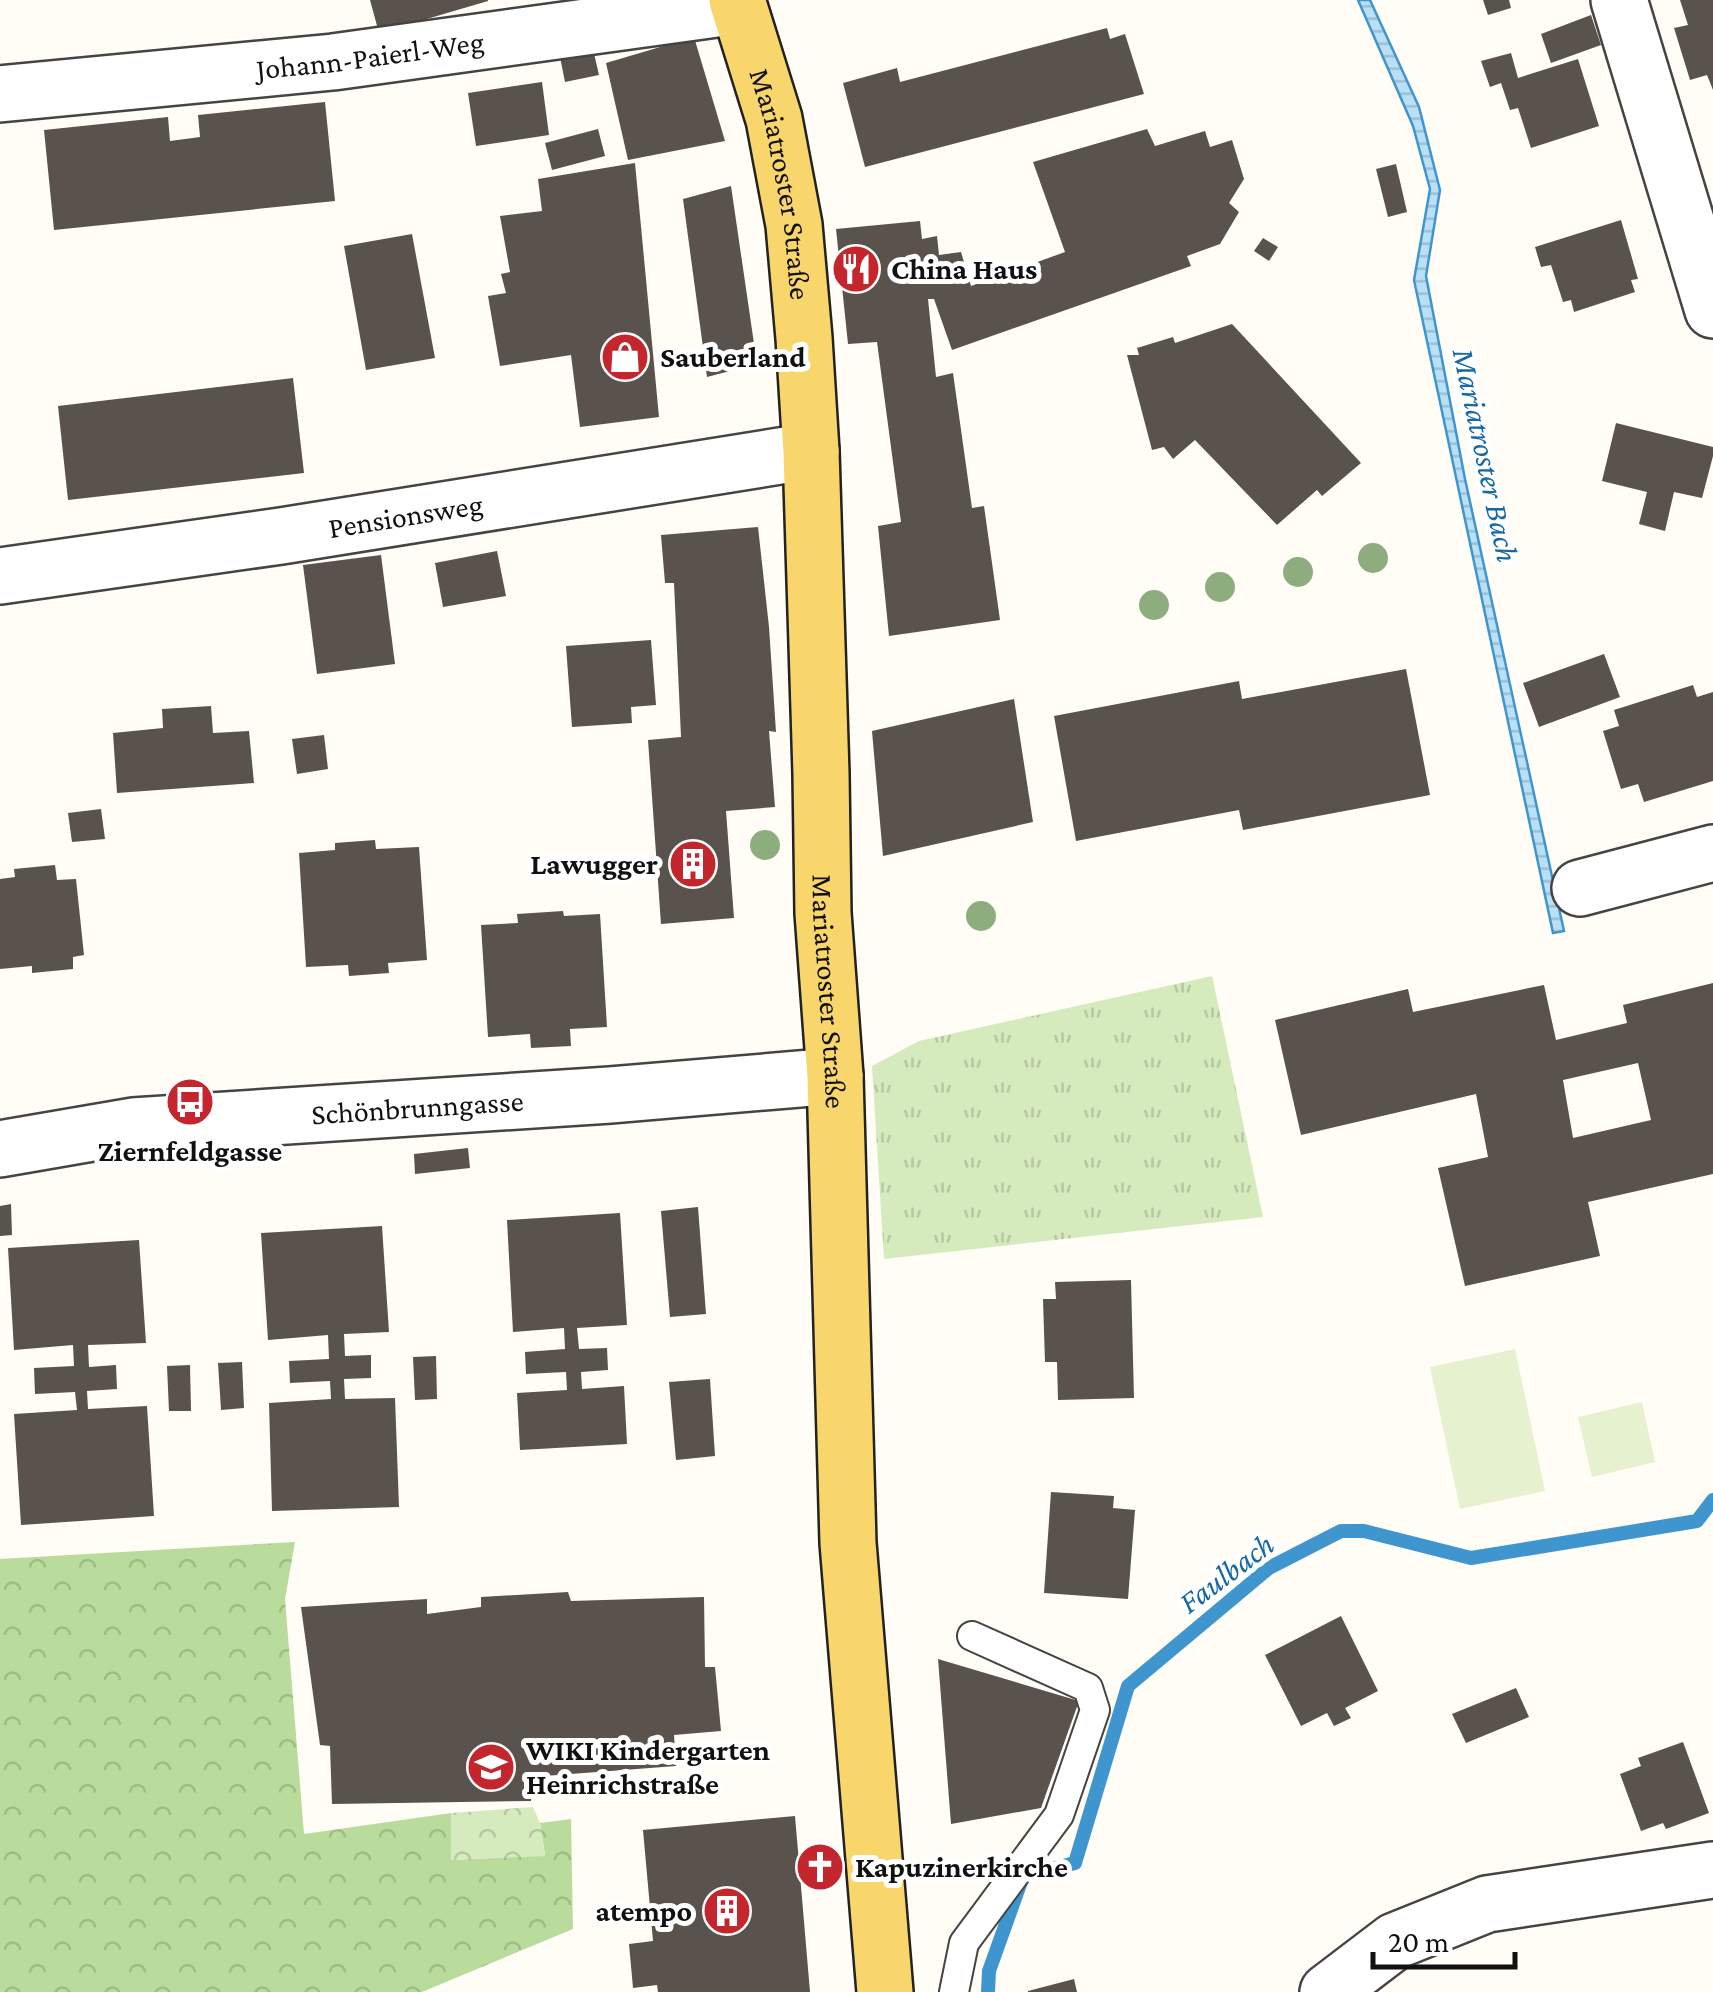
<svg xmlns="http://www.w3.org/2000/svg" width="1713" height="1992" font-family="'Crimson Pro',serif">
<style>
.grass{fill:url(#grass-tufts)}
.forest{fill:url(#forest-crowns)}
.park{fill:url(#park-crowns)}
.pitch{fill:#e6f2cf}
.water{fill:url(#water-rules);stroke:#3f96cf;stroke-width:2.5}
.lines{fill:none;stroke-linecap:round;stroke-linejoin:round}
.stream{stroke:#3f96cf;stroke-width:14}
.building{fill:#5a524d;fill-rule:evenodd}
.lane-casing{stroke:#444;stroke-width:32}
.street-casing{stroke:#444;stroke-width:60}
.primary-casing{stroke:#222;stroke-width:60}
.lane{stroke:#fff;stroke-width:28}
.street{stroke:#fff;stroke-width:55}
.primary{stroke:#f9d66b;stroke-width:55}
.tree{fill:#8dad7f}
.labels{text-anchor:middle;stroke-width:10;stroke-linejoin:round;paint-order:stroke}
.street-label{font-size:30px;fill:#111;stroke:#fff}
.poi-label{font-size:30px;font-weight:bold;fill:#111;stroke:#fff;text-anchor:start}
.water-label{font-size:32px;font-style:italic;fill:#1768a6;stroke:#fff}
</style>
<defs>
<pattern id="grass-tufts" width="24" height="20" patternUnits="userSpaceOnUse" patternTransform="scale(2.5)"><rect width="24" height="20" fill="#d5ebbd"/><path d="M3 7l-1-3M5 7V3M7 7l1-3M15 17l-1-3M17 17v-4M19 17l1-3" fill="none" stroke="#b6c8a1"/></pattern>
<pattern id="forest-crowns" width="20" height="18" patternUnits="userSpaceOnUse" patternTransform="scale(2.5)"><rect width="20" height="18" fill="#b9dc9c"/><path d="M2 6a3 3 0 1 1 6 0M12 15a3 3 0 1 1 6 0" fill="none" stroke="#9ebc85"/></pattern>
<pattern id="park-crowns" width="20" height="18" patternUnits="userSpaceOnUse" patternTransform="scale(2.5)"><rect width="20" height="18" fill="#d5ebbd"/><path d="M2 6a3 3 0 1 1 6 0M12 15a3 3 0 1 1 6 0" fill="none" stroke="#b6c8a1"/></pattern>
<pattern id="water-rules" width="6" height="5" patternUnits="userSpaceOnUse" patternTransform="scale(2.5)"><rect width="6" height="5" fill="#b9e0f7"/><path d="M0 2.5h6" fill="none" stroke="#9ebfd3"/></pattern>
</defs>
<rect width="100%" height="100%" fill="#fffdf5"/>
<path class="grass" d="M1212,976L1263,1217L884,1259L872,1066L919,1041Z"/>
<path class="forest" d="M295,1542L285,1599L304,1834L451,1813L452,1860L545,1855L540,1823L571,1819L573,1929L422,1992H0V1559Z"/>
<path class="park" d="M533,1807L540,1823L545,1856L451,1860V1813Z"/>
<g class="pitch">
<path d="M1515,1349L1545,1491L1460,1509L1430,1367Z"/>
<path d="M1642,1402L1655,1462L1592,1477L1578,1417Z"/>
</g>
<path class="water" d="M1358,0H1370L1419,107L1440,190L1426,276L1465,479L1564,931L1553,933L1414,280L1430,189L1413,126Z"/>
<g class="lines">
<path class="stream" d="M988,1992L989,1971L1023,1876L1075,1863L1128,1686L1269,1568L1341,1531H1364L1471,1558L1697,1521L1713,1500"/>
</g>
<g class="building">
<path d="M370,0H488V1L379,33Z"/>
<path d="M1483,0H1509L1511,8L1488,15Z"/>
<path d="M1680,0H1713V90L1707,75L1690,80L1674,28L1688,25Z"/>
<path d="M1591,15L1601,45L1551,63L1541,34Z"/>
<path d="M1107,28L1110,39L1125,34L1144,94L865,167L843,83L897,68L900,82Z"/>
<path d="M694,37L725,141L628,160L606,63Z"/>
<path d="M593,49L599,75L565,82L560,57Z"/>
<path d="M1511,53L1518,78L1578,59L1599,126L1531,148L1518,108L1510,110L1501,83L1490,87L1481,61Z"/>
<path d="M542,82L549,135L476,146L468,93Z"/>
<path d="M325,102L335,201L54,230L44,130L168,117L170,141L200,137L198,115Z"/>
<path d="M598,129L605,156L552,170L545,143Z"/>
<path d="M1147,129L1155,146L1205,131L1210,147L1232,140L1244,179L1229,203L1239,212L1220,244L1187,256L1191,266L952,350L934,299H928L936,377L953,373L972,508L984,506L1000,620L889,636L878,526L901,522L877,342L848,344L836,229L920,221L922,239L937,236L939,255L961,252L971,286L1065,252L1033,162Z"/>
<path d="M635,163L659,417L580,427L571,355L500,366L488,296L506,293L501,274L510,272L500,216L542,211L538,179Z"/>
<path d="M1396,164L1407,212L1388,217L1376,169Z"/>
<path d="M731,186L757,364L707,377L683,199Z"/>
<path d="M1621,220L1638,279L1631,280L1635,292L1574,312L1571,300L1563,302L1551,265L1541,267L1535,247Z"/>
<path d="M412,234L435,358L366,370L344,246Z"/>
<path d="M1263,238L1278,247L1269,261L1254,251Z"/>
<path d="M1232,324L1361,463L1322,496L1317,490L1277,525L1195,440L1173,459L1164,447L1152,450L1127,355H1139L1137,348L1173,337L1175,343Z"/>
<path d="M293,378L304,473L68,500L58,406Z"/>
<path d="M1616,423L1713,447V456L1702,498L1674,492L1665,531L1639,524L1647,492L1602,481Z"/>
<path d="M758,527L769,627L776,732L769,731L775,807L726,811L734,918L661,924L648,740L681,737L674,583H665L661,535Z"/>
<path d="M497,551L506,596L443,607L435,563Z"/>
<path d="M381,555L395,664L317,674L303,565Z"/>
<path d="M651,640L656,705L631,707L632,723L572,727L566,646Z"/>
<path d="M1604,654L1620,697L1539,727L1523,683Z"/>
<path d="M1406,669L1430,795L1243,830L1239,810L1076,841L1054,716L1239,681L1242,699Z"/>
<path d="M1693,685L1697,697L1713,692V781L1644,802L1638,784L1621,789L1603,731L1619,726L1614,710Z"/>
<path d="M1014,699L1033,822L883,856L872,731Z"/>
<path d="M211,706L213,733L249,731L254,783L117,793L113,733L163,728L162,709Z"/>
<path d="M324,735L328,769L297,774L292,739Z"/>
<path d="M101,809L105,839L72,842L68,813Z"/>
<path d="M375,840L376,849L419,847L427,960L388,963L389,973L349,976L348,965L306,967L299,853L335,850V843Z"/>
<path d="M55,865L57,880L76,879L84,955L73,957V969L32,973V966L0,969V879L15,877L14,869Z"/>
<path d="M563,911L564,916L600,914L607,1027L570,1029L571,1046L531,1048L530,1034L488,1037L481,925L518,923L517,914Z"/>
<path d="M1713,983V1174L1588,1202L1600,1256L1465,1286L1438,1168L1488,1157L1476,1094L1301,1135L1275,1020L1408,989L1413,1012L1544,985L1556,1040L1627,1023L1623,1005ZM1638,1063L1651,1120L1573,1138L1563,1080Z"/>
<path d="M468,1148L470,1168L415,1174L414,1154Z"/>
<path d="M11,1204L12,1235L0,1236V1206Z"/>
<path d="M698,1207L706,1314L670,1317L661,1211Z"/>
<path d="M620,1213L627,1325L577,1328L579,1349L607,1348L608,1370L581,1372L582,1389L624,1386L627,1444L520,1450L517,1393L567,1390L566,1372L526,1374L525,1352L565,1349L564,1328L513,1332L507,1220Z"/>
<path d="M382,1226L389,1332L344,1334L345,1356L371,1355V1378L344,1379L345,1399L395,1398L399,1507L272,1511L269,1403L331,1399L330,1381L290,1383L289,1361L329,1359L328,1335L268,1340L261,1233Z"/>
<path d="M139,1240L146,1343L88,1345L89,1367L116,1365L117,1389L87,1391L88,1409L147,1406L154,1516L21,1525L14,1414L77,1410L75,1392L35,1394L34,1368L74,1366L73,1345L14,1350L8,1248Z"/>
<path d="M1131,1280L1134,1398L1058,1400L1057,1362H1045L1043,1299H1056L1055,1282Z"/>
<path d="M436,1356L437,1399L415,1400L413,1357Z"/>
<path d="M242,1362L244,1408L221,1410L218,1363Z"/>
<path d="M190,1365L191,1411H169L167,1366Z"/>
<path d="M710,1379L715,1456L676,1460L669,1382Z"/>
<path d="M1051,1492L1114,1496L1113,1508L1135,1510L1128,1599L1044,1593Z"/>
<path d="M568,1592L571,1601L704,1597L705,1667H715L721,1731L674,1735L676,1766L531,1777V1801L332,1804L330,1746L320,1745L301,1607L427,1599V1614L481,1607V1597Z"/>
<path d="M1341,1616L1378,1691L1345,1708L1351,1718L1334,1726L1327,1713L1301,1726L1265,1655Z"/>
<path d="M938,1659L1079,1701L1041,1808L951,1824Z"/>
<path d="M1516,1688L1529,1717L1466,1743L1452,1714Z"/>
<path d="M1683,1742L1709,1813L1666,1829L1663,1823L1641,1831L1620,1774L1641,1766L1638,1758Z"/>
<path d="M795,1816L810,1992H658L657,1985L633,1988L629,1944L653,1941L643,1830Z"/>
<path d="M1074,1979L1077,1992H1028V1991Z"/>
</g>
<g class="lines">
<g class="lane-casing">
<path id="lane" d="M954,1992L964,1943L1059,1815L1095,1710L1088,1688L972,1636"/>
</g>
<g class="street-casing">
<g id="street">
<path d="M1619,0L1713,310"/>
<path id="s1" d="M0,94L333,62L738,6"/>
<path id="s2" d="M0,576L281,536L811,451"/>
<path d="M1580,888L1713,853"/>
<path id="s3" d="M0,1149L133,1126L610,1095L835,1076"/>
<path d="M1328,1992L1395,1941L1487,1904L1713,1870"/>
</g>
</g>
<g class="primary-casing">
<g id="primary">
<path id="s4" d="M737,0L774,119L794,225L804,338L811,451L821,774L823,913L835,1076L848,1543L885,1992"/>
</g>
</g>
<use href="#lane" class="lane"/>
<use href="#street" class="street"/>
<use href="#primary" class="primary"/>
</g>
<g class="tree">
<circle cx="1373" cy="558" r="15"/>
<circle cx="1298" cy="572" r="15"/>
<circle cx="1220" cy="587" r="15"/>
<circle cx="1154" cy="605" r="15"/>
<circle cx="765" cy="845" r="15"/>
<circle cx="981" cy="916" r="15"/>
</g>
<defs>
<g id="restaurant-disc" transform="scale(2.5)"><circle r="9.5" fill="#c4262e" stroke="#fff"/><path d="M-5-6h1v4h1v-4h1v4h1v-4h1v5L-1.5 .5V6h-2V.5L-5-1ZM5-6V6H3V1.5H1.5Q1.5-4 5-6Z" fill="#fff"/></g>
<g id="shop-disc" transform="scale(2.5)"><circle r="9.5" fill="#c4262e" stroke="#fff"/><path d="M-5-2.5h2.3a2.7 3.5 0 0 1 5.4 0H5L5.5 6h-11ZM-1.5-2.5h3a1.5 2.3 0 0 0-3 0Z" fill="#fff"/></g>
<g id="building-disc" transform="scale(2.5)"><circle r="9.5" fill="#c4262e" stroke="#fff"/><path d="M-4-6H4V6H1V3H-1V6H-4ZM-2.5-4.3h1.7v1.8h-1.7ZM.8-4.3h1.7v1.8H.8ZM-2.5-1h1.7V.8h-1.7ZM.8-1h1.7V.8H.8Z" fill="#fff"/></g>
<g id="bus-disc" transform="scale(2.5)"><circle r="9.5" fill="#c4262e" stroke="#fff"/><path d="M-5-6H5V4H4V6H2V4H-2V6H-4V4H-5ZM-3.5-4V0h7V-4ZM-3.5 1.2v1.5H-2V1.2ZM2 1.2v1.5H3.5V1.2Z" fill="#fff"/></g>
<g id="school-disc" transform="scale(2.5)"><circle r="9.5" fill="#c4262e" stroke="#fff"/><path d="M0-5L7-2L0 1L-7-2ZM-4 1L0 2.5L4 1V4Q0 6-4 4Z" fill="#fff"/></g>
<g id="church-disc" transform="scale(2.5)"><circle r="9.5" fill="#c4262e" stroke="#fff"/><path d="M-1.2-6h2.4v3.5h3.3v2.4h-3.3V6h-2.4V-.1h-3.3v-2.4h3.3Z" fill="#fff"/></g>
</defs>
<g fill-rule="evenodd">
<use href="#restaurant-disc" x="856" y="269"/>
<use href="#shop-disc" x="625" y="357"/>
<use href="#building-disc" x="693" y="864"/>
<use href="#bus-disc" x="190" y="1102"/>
<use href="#school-disc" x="491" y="1767"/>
<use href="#church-disc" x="820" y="1867"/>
<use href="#building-disc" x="727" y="1911"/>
</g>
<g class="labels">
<g class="street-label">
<text dy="10" stroke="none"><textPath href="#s1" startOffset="372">Johann-Paierl-Weg</textPath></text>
<text dy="10" stroke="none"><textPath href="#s4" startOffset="190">Mariatroster Straße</textPath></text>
<text dy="10" stroke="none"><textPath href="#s2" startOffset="410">Pensionsweg</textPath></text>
<text dy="10" stroke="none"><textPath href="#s4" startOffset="1000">Mariatroster Straße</textPath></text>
<text dy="10" stroke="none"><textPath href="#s3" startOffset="420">Schönbrunngasse</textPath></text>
</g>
<g class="poi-label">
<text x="891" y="279">China Haus</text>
<text x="660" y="367">Sauberland</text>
<text x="658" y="874" text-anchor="end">Lawugger</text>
<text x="190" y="1161" text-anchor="middle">Ziernfeldgasse</text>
<text x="526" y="1760">WIKI Kindergarten<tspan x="526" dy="34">Heinrichstraße</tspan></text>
<text x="855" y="1877">Kapuzinerkirche</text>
<text x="692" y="1921" text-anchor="end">atempo</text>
</g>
<g class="water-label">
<text transform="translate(1486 455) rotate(78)" y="11">Mariatroster Bach</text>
<text transform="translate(1226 1573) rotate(-37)" y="11">Faulbach</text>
</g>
</g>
<path d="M1373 1952v15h142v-15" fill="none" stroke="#111111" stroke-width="5"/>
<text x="1388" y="1952" font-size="30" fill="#111111" stroke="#ffffff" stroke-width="8" paint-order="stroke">20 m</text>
</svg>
